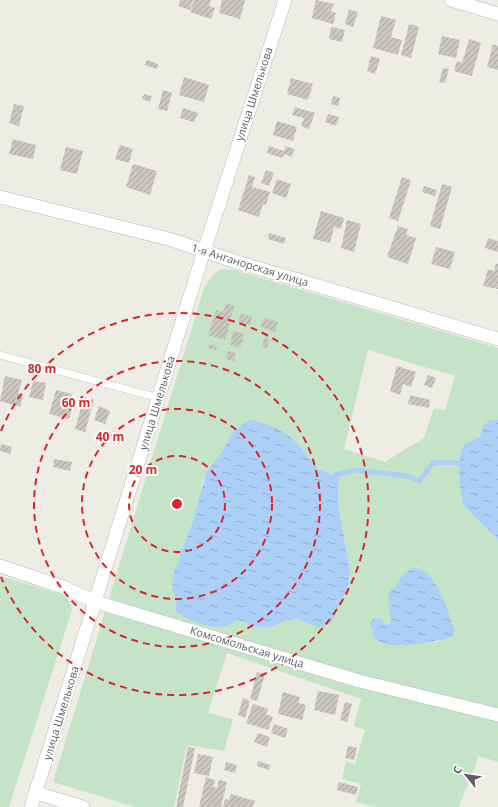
<svg xmlns="http://www.w3.org/2000/svg" width="498" height="807" font-family="'Open Sans',sans-serif">
<style>
.grass{fill:#c4e3c7;fill-rule:evenodd}
.water{fill:url(#water-ripples)}
.lines{fill:none;stroke-linecap:round;stroke-linejoin:round}
.stream{stroke:#accff8;stroke-width:5}
.building{fill:url(#building-hatch)}
.lane-casing{stroke:#b5b7bb;stroke-width:8}
.street-casing{stroke:#b5b7bb;stroke-width:14}
.lane{stroke:#fff;stroke-width:7}
.street{stroke:#fff;stroke-width:13}
.ring{fill:none;stroke:#d62828;stroke-width:2;stroke-dasharray:7 5}
.labels{text-anchor:middle;stroke-width:4;stroke-linejoin:round;paint-order:stroke}
.street-label{font-size:11px;fill:#5d5f64;stroke:#fff}
.centre{fill:#d62828;stroke:#fff;stroke-width:2}
.ring-label{font-size:12px;text-anchor:middle;font-weight:bold;fill:#d62828;stroke:#fff;stroke-width:4;stroke-linejoin:round;paint-order:stroke}
</style>
<defs>
<pattern id="water-ripples" width="26" height="14" patternUnits="userSpaceOnUse"><rect width="26" height="14" fill="#accff8"/><path d="M2 4q2-2 4 0t4 0M15 11q2-2 4 0t4 0" fill="none" stroke="#8fabcc"/></pattern>
<pattern id="building-hatch" width="6" height="6" patternUnits="userSpaceOnUse"><rect width="6" height="6" fill="#cac7c2"/><path d="M-1 1l2-2M0 6l6-6M5 7l2-2" fill="none" stroke="#a7a5a1"/></pattern>
</defs>
<rect width="100%" height="100%" fill="#eeede5"/>
<g class="grass">
<path d="M221,269L235,270L498,348V420H489L483,426L480,437L468,442L460,463L464,505L498,539V762L479,756L459,807H376L356,802L361,784L342,779L346,762L355,764L365,730L354,726L361,699L227,653L208,713L233,719L224,751L187,745L174,807H135L53,782L204,288L212,276ZM368,350L455,376L445,410L434,408L424,438L385,462L344,449ZM232,433L288,435L299,445L317,468L339,478L338,504L350,571L349,585L331,624L296,619L287,620L269,628L251,626L237,619L191,620L175,611L177,599L174,572L194,518L201,495L202,483L206,473L221,453ZM413,567H419L447,610L455,630L437,642L406,644H386L378,641L374,635L380,619L386,625L391,623C395,596 391,586 413,567Z"/>
<path d="M0,576L64,595L70,602L72,610L9,807H0Z"/>
</g>
<g class="water">
<path d="M250,419L273,427L288,435L299,445L317,468L339,478L338,504L350,571L349,585L331,624L319,627L296,619L287,620L269,628L251,626L237,619C223,636 190,622 175,611L177,599L172,590L174,572L194,518L206,473L221,453L232,433Z"/>
<path d="M489,420H498V539C487,528 475,518 465,506C459,499 458,457 462,449C465,442 474,440 480,437L483,426Z"/>
<path d="M413,567C437,569 447,611 455,630L452,637C437,642 391,650 378,641C373,637 372,629 370,624L373,619L380,618L386,625L391,623L388,596L390,590L396,586L400,578Z"/>
</g>
<g class="lines">
<path class="stream" d="M335,475L356,470L408,476L419,481L433,463L439,462L460,463"/>
</g>
<g class="building">
<path d="M180,0H193L190,10L178,6Z"/>
<path d="M194,0H211L209,6L215,8L211,19L190,12Z"/>
<path d="M222,0H245L240,19L219,13Z"/>
<path d="M316,0L334,4L331,11L336,13L333,24L312,18Z"/>
<path d="M349,10L358,12L353,27L345,24Z"/>
<path d="M381,16L396,20L391,37L402,40L398,55L373,48Z"/>
<path d="M409,24L419,27L411,58L401,55Z"/>
<path d="M331,27L345,30L342,42L329,39Z"/>
<path d="M442,36L460,40L456,58L438,54Z"/>
<path d="M469,39L481,43L472,76L454,71L457,61L462,63Z"/>
<path d="M493,44L498,46V70L487,67Z"/>
<path d="M371,56L380,59L375,74L367,71Z"/>
<path d="M147,60L158,64L157,69L145,65Z"/>
<path d="M443,68L449,69L445,83L439,82Z"/>
<path d="M184,77L209,85L204,102L179,95Z"/>
<path d="M291,78L313,84L308,100L287,94Z"/>
<path d="M163,90L172,93L167,111L158,109Z"/>
<path d="M144,94L152,96L150,102L142,99Z"/>
<path d="M333,96L340,98L338,106L331,104Z"/>
<path d="M14,104L24,106L19,126L9,123Z"/>
<path d="M295,107L315,113L309,129L301,126L304,118L292,115Z"/>
<path d="M183,108L198,113L194,122L180,118Z"/>
<path d="M328,114L339,117L336,126L325,122Z"/>
<path d="M277,121L297,127L293,141L273,135Z"/>
<path d="M13,139L36,145L33,159L9,154Z"/>
<path d="M120,145L133,149L129,163L115,159Z"/>
<path d="M269,146L284,151L286,146L294,149L292,157L284,154L282,158L267,153Z"/>
<path d="M66,147L83,151L77,174L60,170Z"/>
<path d="M133,164L157,171L150,195L126,187Z"/>
<path d="M266,170L274,173L269,186L261,183Z"/>
<path d="M249,175L255,177L252,187L270,192L266,205L263,204L259,217L238,210Z"/>
<path d="M402,177L411,180L398,221L389,218Z"/>
<path d="M277,179L291,184L286,198L272,193Z"/>
<path d="M442,184L452,187L440,229L430,226Z"/>
<path d="M424,186L437,190L435,196L422,192Z"/>
<path d="M321,211L344,218L341,229L334,227L330,243L313,239Z"/>
<path d="M347,220L361,224L354,252L341,248Z"/>
<path d="M398,226L408,229L406,235L416,238L408,264L387,257Z"/>
<path d="M269,233L286,238L284,244L268,239Z"/>
<path d="M488,238L498,241V252L485,248Z"/>
<path d="M436,247L455,252L450,269L431,264Z"/>
<path d="M496,263L498,264V289L483,286L488,269L494,271Z"/>
<path d="M226,303L235,306L228,323L230,324L225,340L208,335L216,310L223,312Z"/>
<path d="M241,313L252,317L250,325L238,322Z"/>
<path d="M264,318L278,322L275,332L261,327Z"/>
<path d="M233,331L244,334L240,348L230,345Z"/>
<path d="M264,338L269,339L267,348L262,347Z"/>
<path d="M209,344L217,346L216,350L208,348Z"/>
<path d="M228,351L236,353L234,361L226,359Z"/>
<path d="M397,366L416,372L411,387L403,384L400,395L390,391Z"/>
<path d="M428,375L436,378L432,388L424,385Z"/>
<path d="M5,376L22,380L18,394L23,395L20,407L0,401Z"/>
<path d="M33,381L46,383L43,400L29,397Z"/>
<path d="M56,390L72,394L68,408L72,409L69,419L49,414Z"/>
<path d="M410,395L430,400L429,408L408,404Z"/>
<path d="M84,397L94,400L85,432L75,429Z"/>
<path d="M99,406L110,411L105,424L94,420Z"/>
<path d="M1,444L12,447L10,454L0,451Z"/>
<path d="M54,459L72,462L70,471L53,467Z"/>
<path d="M257,672L265,674L257,701L250,699Z"/>
<path d="M318,691L339,695L335,715L314,710Z"/>
<path d="M283,692L300,697L298,703L306,705L302,720L278,714Z"/>
<path d="M243,698L250,701L245,718L238,715Z"/>
<path d="M345,702L352,704L347,722L340,720Z"/>
<path d="M253,704L268,709L266,714L273,717L268,730L246,723Z"/>
<path d="M274,724L288,729L285,738L271,733Z"/>
<path d="M258,733L270,737L267,747L254,742Z"/>
<path d="M348,746L357,748L354,760L345,758Z"/>
<path d="M188,747L195,748L183,807H176Z"/>
<path d="M198,754L213,757L209,776L194,773Z"/>
<path d="M258,761L270,765L269,770L257,766Z"/>
<path d="M226,762L237,765L235,773L224,770Z"/>
<path d="M206,777L215,780L213,787L217,788L219,780L227,782L221,807H199Z"/>
<path d="M339,782L358,787L356,795L337,790Z"/>
<path d="M231,794L255,801L253,807H223L225,799L229,800Z"/>
</g>
<g class="lines">
<g class="lane-casing">
<path id="lane" d="M0,355L159,398"/>
</g>
<g class="street-casing">
<g id="street">
<path d="M451,0L498,14"/>
<path d="M0,197L169,239L237,262L498,339"/>
<path d="M0,566L63,587L96,602L359,681L498,715"/>
<path d="M36,793L83,807"/>
<path d="M31,807L204,251L285,0"/>
</g>
</g>
<use href="#lane" class="lane"/>
<use href="#street" class="street"/>
</g>
<g class="ring">
<circle cx="177" cy="504" r="48"/>
<circle cx="177" cy="504" r="95"/>
<circle cx="177" cy="504" r="143"/>
<path d="M1 431A191 191 0 1 1 1 577"/>
</g>
<g class="labels">
<g class="street-label">
<text transform="translate(254 94) rotate(-72)" y="4">улица Шмелькова</text>
<text transform="translate(250 265) rotate(17)" y="4">1-я Анганорская улица</text>
<text transform="translate(157 403) rotate(-73)" y="4">улица Шмелькова</text>
<text transform="translate(247 647) rotate(17)" y="4">Комсомольская улица</text>
<text transform="translate(61 713) rotate(-73)" y="4">улица Шмелькова</text>
</g>
</g>
<circle cx="177" cy="504" r="6" class="centre"/>
<g class="ring-label">
<text x="42" y="373">80 m</text>
<text x="76" y="407">60 m</text>
<text x="110" y="441">40 m</text>
<text x="143" y="474">20 m</text>
</g>
<g transform="translate(466 775) rotate(300)" stroke="#ffffff" stroke-width="3" paint-order="stroke">
<path d="M0-3L7 15L0 10L-7 15Z" fill="#5d5f64"/>
<text y="-6" font-size="11" font-weight="bold" text-anchor="middle" fill="#5d5f64">С</text>
</g>
</svg>
